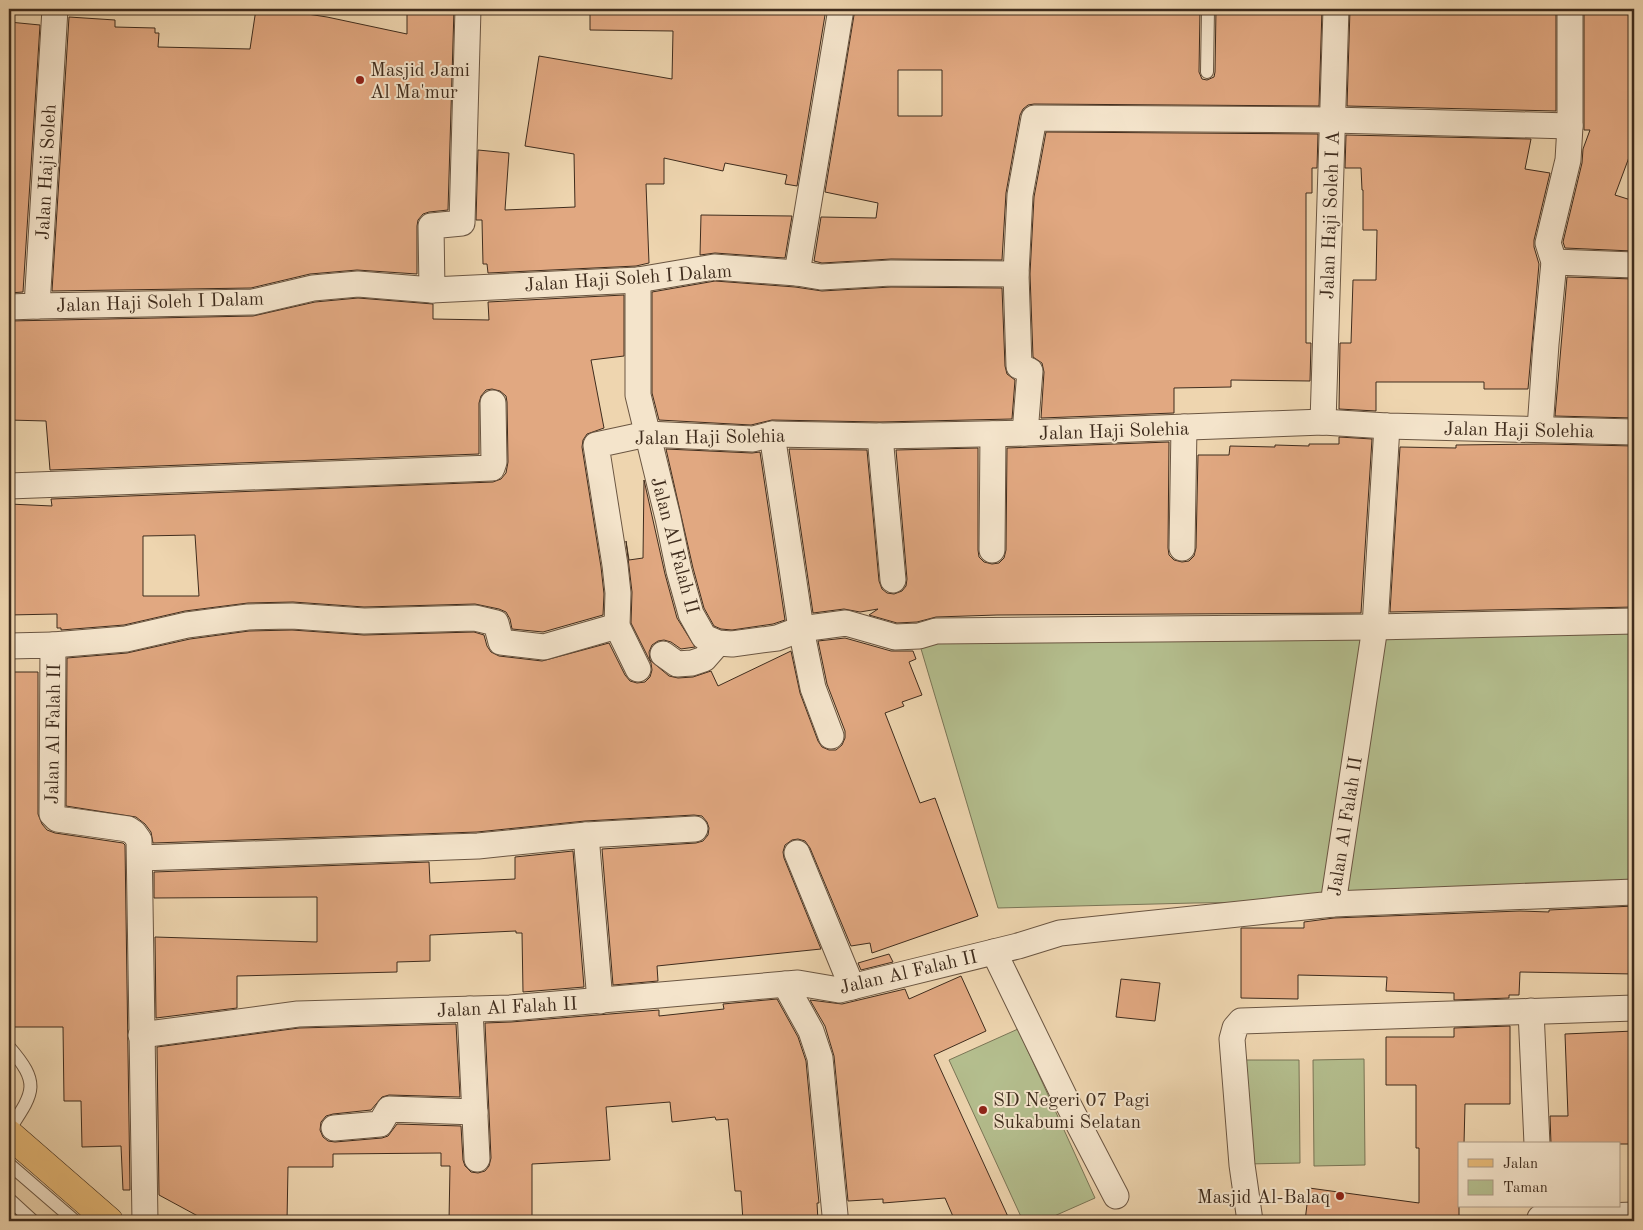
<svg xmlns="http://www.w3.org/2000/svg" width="1643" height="1230" font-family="'Old Standard TT',serif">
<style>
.green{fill:#b4be8e;stroke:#7a7556}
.building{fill:#e1a881;stroke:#3f2c1d;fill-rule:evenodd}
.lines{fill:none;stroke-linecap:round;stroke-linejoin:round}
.service-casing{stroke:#6b5642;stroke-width:14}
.minor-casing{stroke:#6b5642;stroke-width:27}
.primary-casing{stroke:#3f2c1d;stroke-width:29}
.service{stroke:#f4e4cb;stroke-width:12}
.minor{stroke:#f4e4cb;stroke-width:25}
.primary{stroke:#e7ba78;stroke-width:28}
.poi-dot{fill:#8f2418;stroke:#f4e4cb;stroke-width:2}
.labels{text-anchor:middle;stroke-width:4;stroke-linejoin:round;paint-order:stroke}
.poi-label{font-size:19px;fill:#3f2c1d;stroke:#f4e4cb;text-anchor:start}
.street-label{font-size:19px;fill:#3f2c1d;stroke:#f4e4cb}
</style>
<rect width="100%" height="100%" fill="#eed5af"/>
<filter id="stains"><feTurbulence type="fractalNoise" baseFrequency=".004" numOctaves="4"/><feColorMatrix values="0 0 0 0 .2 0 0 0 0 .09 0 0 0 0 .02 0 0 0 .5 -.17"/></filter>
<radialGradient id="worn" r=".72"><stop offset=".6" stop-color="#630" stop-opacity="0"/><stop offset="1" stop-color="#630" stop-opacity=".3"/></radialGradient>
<g class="green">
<path d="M1634,625V897L1194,903L998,908L919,642Z"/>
<path d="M1018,1029L1095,1198L1043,1221H1023L949,1060Z"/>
<path d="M1364,1059L1365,1165L1314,1166L1313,1060Z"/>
<path d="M1244,1060H1299L1300,1163L1246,1164Z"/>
</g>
<g class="building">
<path d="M256,9H275L327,17L407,34V9H454L448,210L429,212L423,214L418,220L417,226V274L357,270L310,274L251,288L52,291L69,17L115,20V27L155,28V33H159L158,47L250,49Z"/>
<path d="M590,9H826L797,186L785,184L787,175L725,163L723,171L664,158V184H646L649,263L636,266L488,273L487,264H483L482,220H476L478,150L509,153L505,210L575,207L574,154L525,146L539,56L672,79L673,31L590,30Z"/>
<path d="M855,9H1200L1199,72L1202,79L1207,80L1214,77L1215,72L1216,9H1322L1319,106L1034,104L1028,105L1023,109L1020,115L1006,193L1002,260L891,259L822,263L814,261L821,217L876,218L878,203L825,192ZM898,70H942V116H898Z"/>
<path d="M1350,9H1556V111L1347,106Z"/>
<path d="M1584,9H1615V11H1634V123L1631,152L1615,195L1634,201L1632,251L1565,248L1563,242L1582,163L1583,149L1590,130H1584Z"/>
<path d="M9,22L40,25L23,292L9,293Z"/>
<path d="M1046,132L1318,134L1317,168H1312V193H1306V343H1311L1310,381L1231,380V387L1174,388V413L1041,418L1044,372L1042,363L1033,357L1030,274L1034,197Z"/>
<path d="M1346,135L1531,139L1525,169L1550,173L1534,240V247L1539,264L1528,389H1484V382H1376V411L1339,409L1340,343H1351L1353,280H1376L1377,230H1363V190H1362L1361,168H1345Z"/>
<path d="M701,215L792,216L785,258L715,253L700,255Z"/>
<path d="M1567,277L1634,279V418L1555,416Z"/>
<path d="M715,281L795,287L822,291L891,287L1002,288L1005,366L1007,374L1015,380L1012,419L880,422L772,420L751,425L659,420L652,393V292Z"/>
<path d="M624,295V356L591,360L604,428L587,434L583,440L582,447L601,567L604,594L603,615L543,632L512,629L510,619L506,612L499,609L475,604L364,607L293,602L248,603L185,611L124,625L61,630V628H57V614L9,615V504L52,506L51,499L493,482L501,479L506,473L508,462L507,402L506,396L500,391L492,389L486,390L481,396L479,403V454L50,470L46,421L9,420V321L253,316L315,302L358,298L433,304V319L489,320L488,302ZM195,535L199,596H143V536Z"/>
<path d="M1339,437L1372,439L1361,613L997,615L936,617L917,622L897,623L869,615L878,609L860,612L844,609L813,613L789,449L867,450L879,581L882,589L887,593L894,594L902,591L906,586L907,579L896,450L978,448V550L979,557L984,562L992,564L999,563L1004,558L1006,550L1007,448L1169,442L1168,548L1169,555L1174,560L1182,562L1189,561L1194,556L1196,548L1198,455H1229L1230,446L1275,447V445L1309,446V444H1339Z"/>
<path d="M1544,444L1634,446V607L1390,612L1400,447L1456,448V445Z"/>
<path d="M666,449L752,453L760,452L785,620L773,624L732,630L721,629L714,626L704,608L693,568Z"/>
<path d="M644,480L665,574L677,618L695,647L681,649L671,642L664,640L658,641L652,645L649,652L650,660L669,676L678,678L693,677L711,671L718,686L791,651L800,693L818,741L822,747L829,750H836L842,745L845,738V731L827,684L818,641L845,638L891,651H913L916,659L909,662L922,695L902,702L904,706L885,713L920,803L935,798L978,916L872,953L870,943L851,946L810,848L805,841L798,839L792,840L785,845L783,852L784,858L821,949L657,966L658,981L613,985L602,849L696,843L703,841L708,835L709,828L707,822L702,816L694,815L585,821L477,832L153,843L151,832L145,824L136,817L66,806L67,658L127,653L190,639L249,631L292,630L364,635L474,632L484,635L487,646L491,652L499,656L542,661L609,643L625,675L630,681L637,683L645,682L650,677L652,670L651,663L631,623L632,592L626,541L629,560L643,558Z"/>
<path d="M9,672H38V814L42,824L47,830L55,833L123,843L125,845L130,1190H123L121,1146L82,1147L81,1101H64L63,1027H9Z"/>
<path d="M573,851L584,987L523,992L522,933H516V931L430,935V961L397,962V972L237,976V1008L156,1018L155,937L317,942V897L154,898V872L429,862L430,883L515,879V857Z"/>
<path d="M1634,906V974L1520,972L1519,995H1509V998L1454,1000V993L1386,991L1387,977L1298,975V999L1241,998V928H1304V922L1334,918L1520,911L1549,912V910Z"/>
<path d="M889,954L893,962L861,970L858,963Z"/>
<path d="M961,976L986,1031L934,1055L1010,1221H955L945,1198L883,1203V1199L848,1201L834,1056L825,1026L810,1000L842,1004L905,989L909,999Z"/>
<path d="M1121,979L1160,983L1155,1021L1116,1017Z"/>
<path d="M777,999L798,1037L806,1061L819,1203H817L818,1221H743L741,1191H735L728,1119L716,1120L715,1117L672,1122L670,1102L606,1107L610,1160L532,1164V1221H449L450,1166H441V1153L333,1154V1167H288L287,1221H207L159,1195L157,1047L299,1028L456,1024L460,1097L389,1095L382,1097L371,1110L333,1114L326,1116L321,1122L320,1130L323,1137L328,1141L335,1142L382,1138L388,1136L397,1124L461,1126L463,1160L465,1166L471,1172L478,1173L485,1171L489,1166L491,1158L485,1023L511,1022L659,1010V1016L724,1009L723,1004Z"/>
<path d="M1510,1026V1104H1465L1464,1144H1459V1221H1305L1309,1188L1419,1203V1148H1416V1085H1386V1037H1454V1028Z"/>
<path d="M1634,1031V1144H1551L1550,1116H1568L1565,1034Z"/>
</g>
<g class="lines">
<g class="service-casing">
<g id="service">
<path d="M1207,72L1208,9"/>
<path d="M9,1047C41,1084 34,1092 9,1130"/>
<path d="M9,1164L75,1221"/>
<path d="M9,1199L33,1221"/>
</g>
</g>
<g class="minor-casing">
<g id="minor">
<path d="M1554,262L1634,265"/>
<path d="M797,273L841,9"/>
<path d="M638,280V395L668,518L679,571L691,614L704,637L718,643L732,644L777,638L801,629L846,623L895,637L919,636L936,631L1375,627L1634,621"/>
<path d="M432,290L431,226L462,223L468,9"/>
<path d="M37,306L253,302L313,288L358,284L432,290L638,280L714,267L797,273L821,277L891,273L1016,274"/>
<path d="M9,307L37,306L55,9"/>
<path d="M1323,422L1336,9"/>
<path d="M1540,429L1546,344L1554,262L1548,243L1568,160L1570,126V9"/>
<path d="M1025,433L1030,371L1019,366L1016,274L1020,195L1034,118L1332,120L1570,126"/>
<path d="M772,434L801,629L813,688L831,736"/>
<path d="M880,436L893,580"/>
<path d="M9,486L492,468L494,462L493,403"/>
<path d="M1182,548L1184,427"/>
<path d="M992,550L993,434"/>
<path d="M53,645L126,639L187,625L248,617L292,616L364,621L475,618L496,623L501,642L544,647L617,626"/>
<path d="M9,646L53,645L52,814L57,819L128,829L134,833L139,840L145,1221"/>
<path d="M663,654L677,664L692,663L704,659L718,643"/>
<path d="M638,669L617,626L618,593L615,565L596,445L647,434L753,439L772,434L880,436L1025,433L1323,422L1387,426L1634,432"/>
<path d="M586,835L600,1001"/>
<path d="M797,853L852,987"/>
<path d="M140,858L478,846L586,835L695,829"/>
<path d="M1333,904L1634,892"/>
<path d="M994,952L1067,1102L1116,1196"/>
<path d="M785,984L811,1031L820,1058L835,1215"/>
<path d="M470,1009L477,1159"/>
<path d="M1531,1011L1537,1144"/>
<path d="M141,1035L298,1014L510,1008L798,983L839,990L1018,946L1060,933L1333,904L1375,627L1387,426"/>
<path d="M334,1128L380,1124L389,1109L475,1112"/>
<path d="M1540,1218L1634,1215"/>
<path d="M1250,1221L1242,1165L1232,1039L1235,1028L1241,1021L1634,1008"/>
</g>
</g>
<g class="primary-casing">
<path id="primary" d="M9,1134L109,1221"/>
</g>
<use href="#service" class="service"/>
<use href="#minor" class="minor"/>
<use href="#primary" class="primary"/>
</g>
<g class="poi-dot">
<circle cx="360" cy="80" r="5"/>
<circle cx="983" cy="1110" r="5"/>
<circle cx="1340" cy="1196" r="5"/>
</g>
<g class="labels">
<g class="poi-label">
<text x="370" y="76">Masjid Jami<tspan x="370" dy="22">Al Ma'mur</tspan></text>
<text x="993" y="1106">SD Negeri 07 Pagi<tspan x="993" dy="22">Sukabumi Selatan</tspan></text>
<text x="1330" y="1203" text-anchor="end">Masjid Al-Balaq</text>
</g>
<g class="street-label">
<text transform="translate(45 172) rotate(-87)" y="7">Jalan Haji Soleh</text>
<text transform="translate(1329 215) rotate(-88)" y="7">Jalan Haji Soleh I A</text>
<text transform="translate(628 277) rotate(-4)" y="7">Jalan Haji Soleh I Dalam</text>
<text transform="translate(160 301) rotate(-2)" y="7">Jalan Haji Soleh I Dalam</text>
<text transform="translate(1519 429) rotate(1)" y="7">Jalan Haji Solehia</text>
<text transform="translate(1114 430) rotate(-2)" y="7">Jalan Haji Solehia</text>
<text transform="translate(710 436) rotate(-1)" y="7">Jalan Haji Solehia</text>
<text transform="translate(676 545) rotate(75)" y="7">Jalan Al Falah II</text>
<text transform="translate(52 734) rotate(-89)" y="7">Jalan Al Falah II</text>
<text transform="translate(1344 826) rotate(-81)" y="7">Jalan Al Falah II</text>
<text transform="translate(908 971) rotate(-13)" y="7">Jalan Al Falah II</text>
<text transform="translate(507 1006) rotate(-3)" y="7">Jalan Al Falah II</text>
</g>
</g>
<rect width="1643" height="1230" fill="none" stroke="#eed5af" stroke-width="30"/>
<rect x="10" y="10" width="1623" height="1210" fill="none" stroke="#3f2c1d" stroke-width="2.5"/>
<rect x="15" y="15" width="1613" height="1200" fill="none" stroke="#3f2c1d"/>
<rect x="1458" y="1142" width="162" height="65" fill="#f4e4cb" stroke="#ac9a85"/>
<rect x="1468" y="1159" width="25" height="8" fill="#e7ba78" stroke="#ac9a85"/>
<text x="1503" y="1168" font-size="15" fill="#3f2c1d">Jalan</text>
<rect x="1468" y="1180" width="25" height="15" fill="#b4be8e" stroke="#ac9a85"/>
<text x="1503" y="1192" font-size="15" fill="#3f2c1d">Taman</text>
<rect width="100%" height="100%" filter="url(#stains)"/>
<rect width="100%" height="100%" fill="url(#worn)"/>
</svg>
